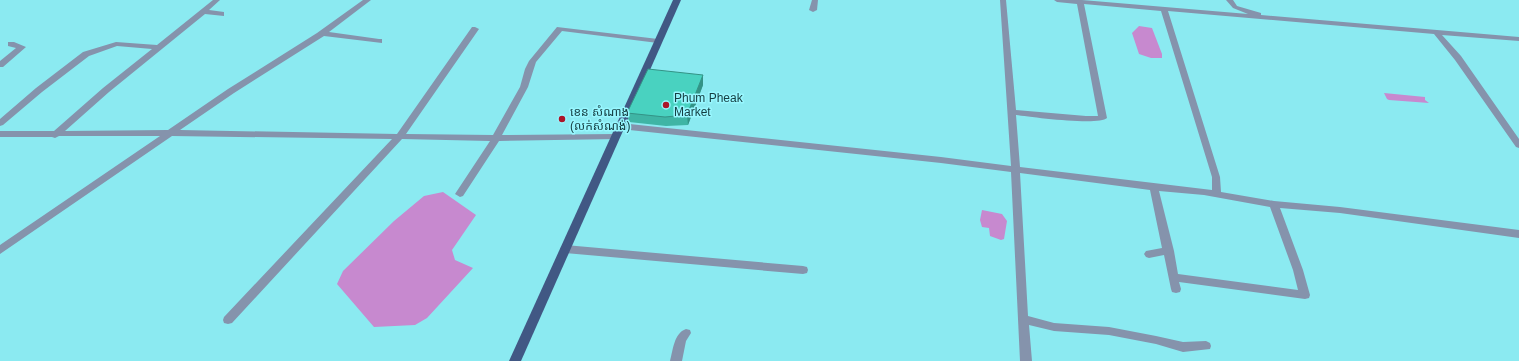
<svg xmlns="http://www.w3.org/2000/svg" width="1519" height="361" font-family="Helvetica,'Noto Sans Khmer',sans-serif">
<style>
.water{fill:#c789cf}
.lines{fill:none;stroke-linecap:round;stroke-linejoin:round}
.minor{fill:#8593ac;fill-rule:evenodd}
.major{fill:#415884;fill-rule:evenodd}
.wall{fill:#3fb5a5}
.shaded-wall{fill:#339386}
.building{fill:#49d2c0;stroke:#339386}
.poi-dot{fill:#ab1528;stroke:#98f7ff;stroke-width:1.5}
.labels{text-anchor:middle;stroke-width:3;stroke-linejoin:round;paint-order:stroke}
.poi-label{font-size:12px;fill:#143d41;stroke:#98f7ff;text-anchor:start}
</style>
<rect width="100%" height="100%" fill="#8beaf1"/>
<g class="water">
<path d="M1139,26L1152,28L1162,54V58H1151L1139,54L1132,33Z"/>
<path d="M1384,93L1425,97V100L1429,103L1389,100L1387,99Z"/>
<path d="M443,192L476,215L452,250L455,260L473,268L427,318L415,325L374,327L337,284L343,271L394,221L424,196Z"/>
<path d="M982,210L1002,214L1007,221L1004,239L1001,240L990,236L989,228L982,227L980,220Z"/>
</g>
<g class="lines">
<g class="minor">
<path d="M213,0H220L209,10L224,12V16L205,14L109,92L65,131L168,130L228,89L317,33L363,0H371L329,32L379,39H382V43L324,36L234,93L180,130L397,134L472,27H475L479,29L406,134L493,135L520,87L525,69L529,61L557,27L658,39L662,41L658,43L562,31L536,62L528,87L502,135L615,134L618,135L619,137L618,139L499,141L463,196L460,197L455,194L490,141L402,139L232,323L228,324L224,323L223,320L224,317L392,139L172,136L0,254V245L160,136H59L55,138L52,137H0V131H54L103,88L152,49L117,46L89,56L42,92L3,125L0,126V119L36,88L83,52L116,42L157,45Z"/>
<path d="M812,0H818L817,10L813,12L809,10Z"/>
<path d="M1000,0H1006L1016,110L1086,116H1098L1077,4L1057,2L1054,0H1082L1248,14L1233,8L1226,0H1233L1237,6L1261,13V15L1519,37V41L1442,35L1461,56L1519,139V148L1516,147L1455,60L1434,34L1168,11L1220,177L1221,192L1274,201L1340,207L1519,230V238L1340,213L1280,208L1303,270L1310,295L1309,298L1305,299L1179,282L1181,289L1180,292L1176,293L1172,292L1171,289L1164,255L1149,258L1146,257L1144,254L1146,251L1162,248L1150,190L1020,173L1028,316L1054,323L1109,327L1156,336L1183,342L1206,341L1210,343L1211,346L1210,349L1183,352L1156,344L1109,335L1054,331L1029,325L1032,361H1020L1011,172L941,163L620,129L616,126L620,123L941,157L1011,166ZM1084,4L1161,11L1212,177V190L1020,167L1016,115C1031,117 1099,126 1107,118ZM1159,191L1204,195L1270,207L1293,270L1298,290L1178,274L1174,251Z"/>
<path d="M8,42H14L26,47L3,67H0V61L16,48L8,46Z"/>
<path d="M565,245L803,266L807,267L808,270L807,273L803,274L565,253L562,252L560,249L562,246Z"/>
<path d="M686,329L690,330L691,333L686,341L682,361H670C673,350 674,333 686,329Z"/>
</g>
<path class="major" d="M673,0H681L521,361H509Z"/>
</g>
<path class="wall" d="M703,75V85L688,125L666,126L629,122L627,113Z"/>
<path class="shaded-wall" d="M703,75V85L688,125L687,115Z"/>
<path class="building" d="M648,69L703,75L687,115L665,117L627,113Z"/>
<g class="poi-dot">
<circle cx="666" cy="105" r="4"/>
<circle cx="562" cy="119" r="4"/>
</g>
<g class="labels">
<g class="poi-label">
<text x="674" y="102">Phum Pheak<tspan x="674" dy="14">Market</tspan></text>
<text x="570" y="116">ខេន សំណាង<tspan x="570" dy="14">(លក់សំណង់)</tspan></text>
</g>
</g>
</svg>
